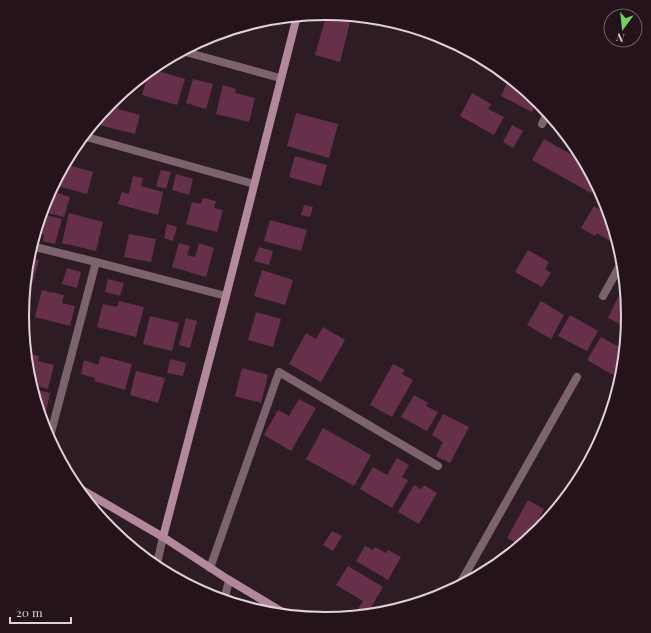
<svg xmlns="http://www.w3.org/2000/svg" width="651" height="633" font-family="'Playfair Display',serif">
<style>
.building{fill:#66304b}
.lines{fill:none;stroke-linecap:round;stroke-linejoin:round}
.lane{stroke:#7d636e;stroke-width:8}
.street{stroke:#7d636e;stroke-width:8}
.secondary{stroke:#b2889a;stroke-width:8}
.rim{fill:none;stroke:#ded1d6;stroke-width:2}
</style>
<rect width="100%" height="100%" fill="#2e1c24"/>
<g class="building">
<path d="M327,13L351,18L340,62L315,55Z"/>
<path d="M151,69L185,79L177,105L142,95L149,71Z"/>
<path d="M510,77L538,100L532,112L501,96Z"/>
<path d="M193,79L213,84L206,109L186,103Z"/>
<path d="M223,85L236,89L235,93L255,98L249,122L216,114Z"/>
<path d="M472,93L491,104L488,109L504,117L494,135L460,116Z"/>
<path d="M116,97L121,99L118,109L140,115L135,134L99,125L103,112Z"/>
<path d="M296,113L338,124L329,158L287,146Z"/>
<path d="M512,125L523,131L513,148L503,142Z"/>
<path d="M544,139L586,163L597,183L591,193L532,160Z"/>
<path d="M295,156L327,165L321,186L289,177Z"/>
<path d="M65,164L93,172L87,194L54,185Z"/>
<path d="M161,170L171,172L166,189L156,186Z"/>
<path d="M176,174L193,179L189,195L172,190Z"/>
<path d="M133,176L143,178L141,186L163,192L158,215L118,204L122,192L129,194Z"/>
<path d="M54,192L70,197L64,217L48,213Z"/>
<path d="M203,198L216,201L214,208L223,210L217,232L186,224L192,202L201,204Z"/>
<path d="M304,205L313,207L310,217L301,215Z"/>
<path d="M594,206L611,216L617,237L613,243L597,233L595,236L581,228Z"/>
<path d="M69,213L103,222L96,251L62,243Z"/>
<path d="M46,215L62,219L55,244L43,241L44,235L41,234Z"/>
<path d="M270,220L307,230L301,251L264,241Z"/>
<path d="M167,224L177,227L173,241L164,238Z"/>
<path d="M129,234L156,239L151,262L124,257Z"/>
<path d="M179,243L190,246L187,255L195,257L199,243L214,248L206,277L172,267Z"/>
<path d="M259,247L273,251L269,265L254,261Z"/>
<path d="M528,250L549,262L545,269L551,273L542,287L515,272Z"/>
<path d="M28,257L39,260L32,285L25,283Z"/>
<path d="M67,268L81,272L77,288L62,284Z"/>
<path d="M262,270L293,280L285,305L254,296Z"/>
<path d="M108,279L124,283L120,296L105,292Z"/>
<path d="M25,288L29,289L24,308H23Z"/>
<path d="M42,290L64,295L62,303L75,306L70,326L35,317Z"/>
<path d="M618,297L628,301L629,317L628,328L608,318Z"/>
<path d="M119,301L144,307L136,337L97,327L103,304L117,307Z"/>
<path d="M541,301L564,315L551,339L527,325Z"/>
<path d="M256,312L281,319L273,347L248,340Z"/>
<path d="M570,315L598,331L587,351L558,336Z"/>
<path d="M150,316L179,323L172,351L143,344Z"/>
<path d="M186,318L197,321L190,348L179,345Z"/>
<path d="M323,327L345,340L321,382L289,364L306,333L316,339Z"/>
<path d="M601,337L626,351L625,355L613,375L587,360Z"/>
<path d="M26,353L39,356L38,361L54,365L48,389L30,384L28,375Z"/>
<path d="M101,356L132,364L125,390L94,381L95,378L81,374L84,360L98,365Z"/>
<path d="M170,359L186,363L183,376L167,373Z"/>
<path d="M393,364L405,370L402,374L413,380L392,417L370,405Z"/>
<path d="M242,368L268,375L261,403L235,396Z"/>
<path d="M136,371L165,378L158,403L130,395Z"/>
<path d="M32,389L50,393L45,417L40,416Z"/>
<path d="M414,395L428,403L426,406L438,412L427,431L401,417Z"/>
<path d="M299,399L316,408L291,451L264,435L278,410L289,416Z"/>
<path d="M443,414L469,427L450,463L436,456L443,442L432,435Z"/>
<path d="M323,428L371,455L354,486L306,459Z"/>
<path d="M397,458L409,465L402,477L408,480L392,508L360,489L373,467L387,475Z"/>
<path d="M414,485L421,489L424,485L437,493L419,524L398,512Z"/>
<path d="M528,500L544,509L525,544L522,546L507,538Z"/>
<path d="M332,531L342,536L333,551L323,545Z"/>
<path d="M365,546L373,550L375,547L386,553L388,550L401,557L388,580L356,561Z"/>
<path d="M348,566L383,587L366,616L353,617L363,601L336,585Z"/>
</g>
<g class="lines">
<g class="lane">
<path d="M210,568L279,372L438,466"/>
<path d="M457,589L577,377"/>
</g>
<g class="street">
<path d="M182,51L280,78"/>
<path d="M542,124L548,112"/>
<path d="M83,136L254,184"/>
<path d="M31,246L96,262L226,296"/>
<path d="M603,296L623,260"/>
<path d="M49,440L96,262"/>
<path d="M156,568L163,537"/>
<path d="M224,601L229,580"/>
</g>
<g class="secondary">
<path d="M72,484L163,537L229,580L289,616"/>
<path d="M163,537L226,296L297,16"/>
</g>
</g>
<path d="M0 0H651V633H0ZM29 316a296 296 0 1 1 592 0a296 296 0 1 1-592 0Z" fill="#24131b" fill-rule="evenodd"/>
<path class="rim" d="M29 316a296 296 0 1 1 592 0a296 296 0 1 1-592 0Z"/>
<g transform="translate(623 28) rotate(195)"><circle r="19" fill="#24131b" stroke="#6e5f66"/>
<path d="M0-3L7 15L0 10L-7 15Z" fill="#70d35f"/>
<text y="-6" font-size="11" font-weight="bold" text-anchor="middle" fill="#ded1d6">N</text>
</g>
<path d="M10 617v6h61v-6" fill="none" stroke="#ded1d6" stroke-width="2"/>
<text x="16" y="617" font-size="12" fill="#ded1d6" stroke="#24131b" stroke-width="3" paint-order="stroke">20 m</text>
</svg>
